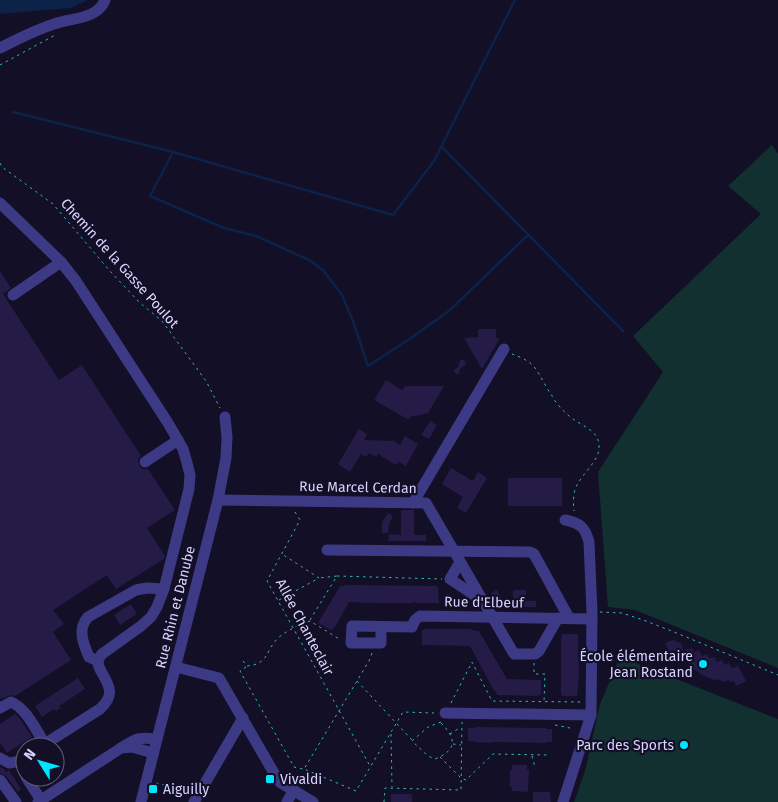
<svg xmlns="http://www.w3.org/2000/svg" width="778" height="802" font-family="'Fira Sans',sans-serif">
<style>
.green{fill:#12302f}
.water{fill:#0c2248}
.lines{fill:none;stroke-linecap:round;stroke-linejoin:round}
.stream{stroke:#0c2248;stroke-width:2.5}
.building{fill:#241b47}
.path{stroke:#2fb8b0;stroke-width:1;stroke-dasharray:2.5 4;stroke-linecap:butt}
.minor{stroke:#3d3a85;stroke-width:11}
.poi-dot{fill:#00e5ff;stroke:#130f26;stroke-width:2}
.labels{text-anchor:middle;stroke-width:4.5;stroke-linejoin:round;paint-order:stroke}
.street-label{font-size:14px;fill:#d9d4ff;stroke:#130f26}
.poi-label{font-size:14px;fill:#d9d4ff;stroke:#130f26;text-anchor:end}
</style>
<rect width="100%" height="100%" fill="#130f26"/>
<g class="green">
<path d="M772,145L778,154V668L635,610L608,607L598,472L663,372L633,336L761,214L728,186Z"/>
<path d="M620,657L778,719V802H574L585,771L600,704Z"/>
</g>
<path class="water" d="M0,0H88L71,8L0,14Z"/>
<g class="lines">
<g class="stream">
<path d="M13,112L173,152L150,196L224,228L256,236L309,260L323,270L342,295L353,321L368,366L408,340L449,311L528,235"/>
<path d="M441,146L623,331"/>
<path d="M173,152L393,215L434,161L489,51L515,0"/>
</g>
</g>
<g class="building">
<path d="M0,271L11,288L3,294L59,380L82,365L141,456L138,459L139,466L142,469H148L175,510L147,528L165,556L164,559L116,589L107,575L53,610L64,624L53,632L71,660L15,696L11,695L0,699Z"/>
<path d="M478,329H496V338H500L482,369L464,338L478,337Z"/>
<path d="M460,360H464L466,364L460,369L459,374H456L453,370L458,367Z"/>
<path d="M386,380L402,390L405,386H444L428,413L410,417L409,420L374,400Z"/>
<path d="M430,421L437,425L429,439L421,435Z"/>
<path d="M359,429L367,434L364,440L394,441L400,445L405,436L418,444L406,466L399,462L396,465L378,454L376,457L369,453L366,457L361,454L350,472L338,464Z"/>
<path d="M451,468L473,481L478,472L487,478L466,513L457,508L463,497L442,484Z"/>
<rect x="508" y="478" width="54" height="28"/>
<path d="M401,510H414V535H426V541H388L389,534L401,535Z"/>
<path d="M388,513L393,516L389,524L388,533H382V522Z"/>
<path d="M348,585L436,586V587H438L439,603H417L416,602L410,603H375V602L369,603L349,602L335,627L331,630L318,623L339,588L341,586Z"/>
<path d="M497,590L503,601H513V590H526V601H536V607H499L491,593Z"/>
<path d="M131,604L137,614L120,625L114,615Z"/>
<path d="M425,629H471V630L479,631L507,679L541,680V695H538V696L498,695L493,689L470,646L422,645V630H425Z"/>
<path d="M562,634H578L579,676L577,696H562L561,693V637H562Z"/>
<path d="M673,640L681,643L684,651L692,648L694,652L699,650L702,656L707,654L709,658L714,657L717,662L722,660L724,665L729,663L732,668L738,666L746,681L736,686L734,681L730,682L729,680L724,682L717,679L716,681L700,674L699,672L691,668L687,659L669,652L665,643Z"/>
<path d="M78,678L85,689L59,706L61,708L56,711L54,709L42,717L35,706Z"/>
<path d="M15,714L20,719L32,737L7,753L0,743V724Z"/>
<path d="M474,727L546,728V729H552V742H546V743L492,742L491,743L474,742V741H468V728H475Z"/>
<path d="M512,765H527V770H529L528,792L512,791V787H510V770H512Z"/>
<path d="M0,767L3,768L6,772L9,770L21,789L18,792L6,776L0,773Z"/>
<path d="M533,792H550L551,802H533Z"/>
<rect x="391" y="794" width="21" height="8"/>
</g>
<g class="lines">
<g class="path">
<path d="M0,65L57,34"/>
<path d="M0,163L2,167L53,204L109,270L139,302L162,321L206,381L220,408"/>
<path d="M512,354C520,357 530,361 535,368C541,376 545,386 551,394C555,402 561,409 568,415C578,425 599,429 599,446C600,460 583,473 577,485C573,492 573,503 574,511"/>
<path d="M295,512L300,520L267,581L370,766"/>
<path d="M337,576L442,579"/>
<path d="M279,600L319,578L282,554"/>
<path d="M600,612L622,613L646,621L674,632L778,675"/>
<path d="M310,620L337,576L319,578"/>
<path d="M372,653L369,661L304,769L356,791L403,712L434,713"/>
<path d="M243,661L247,666C269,664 265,651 278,638C288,630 298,625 310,621L341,640"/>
<path d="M534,663V674H545L544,702"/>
<path d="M246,667L240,671L294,767L303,769"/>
<path d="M357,681L412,740"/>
<path d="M451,703L472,662L492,701L582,702"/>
<path d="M441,723C457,739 457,750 435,759L428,756L412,741L428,727L441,722"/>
<path d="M555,725L570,728"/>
<path d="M391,734L392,787"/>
<path d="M450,734L461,727"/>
<path d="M453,744L461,745"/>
<path d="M532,756L535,767"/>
<path d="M440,757L461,778L466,780L493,754L549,755"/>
<path d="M156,783L183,790L187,792"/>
<path d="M384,802L385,788L461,790L462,722"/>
</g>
<g class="minor">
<path d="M0,48C18,39 35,30 54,24C67,19 83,20 95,12C100,9 103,5 105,0"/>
<path d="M0,203L61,262L76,281L168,423L183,449L187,463L190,475L189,489L164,589L157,607L151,617L141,626L102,654C101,655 98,660 98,661C98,665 100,670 102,673C111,688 114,696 100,709L40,747"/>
<path d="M13,295L61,262"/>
<path d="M145,462L178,440"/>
<path d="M218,500L426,503L514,654H535L539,651L558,618"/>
<path d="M413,503L504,349"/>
<path d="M327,550L530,552L534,554L569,618"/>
<path d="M460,562L450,579L480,599"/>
<path d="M381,627V643H351L352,626L412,627L415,620L420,616L592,619"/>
<path d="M98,661L89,657C83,643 77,629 88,617L136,590L147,588L164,589"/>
<path d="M176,667L219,678L278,780L281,783L313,802"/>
<path d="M0,708L11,702C26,708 36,730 45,744"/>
<path d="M445,713L591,715"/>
<path d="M153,753L132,747L121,748C137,738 138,737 157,739"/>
<path d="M0,758L9,763L21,761L25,757"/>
<path d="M26,777L41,800"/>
<path d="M0,780L16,802"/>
<path d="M38,802L121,748"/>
<path d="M141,802L218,500L226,458L227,437L225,417"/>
<path d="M194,802L243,718"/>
<path d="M287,802L294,790"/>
<path d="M563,802L591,715L592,612L589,542C585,527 580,523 565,520"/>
</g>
</g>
<g class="poi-dot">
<circle cx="703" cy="664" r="5"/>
<circle cx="684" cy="745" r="5"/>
<rect x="265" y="774" width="10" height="10" rx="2.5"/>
<rect x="148" y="784" width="10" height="10" rx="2.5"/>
</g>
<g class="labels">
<g class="street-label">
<text transform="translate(120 263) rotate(48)" y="5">Chemin de la Gasse Poulot</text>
<text transform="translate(358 487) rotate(1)" y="5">Rue Marcel Cerdan</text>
<text transform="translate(484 602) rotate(1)" y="5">Rue d'Elbeuf</text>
<text transform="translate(175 607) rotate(-76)" y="5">Rue Rhin et Danube</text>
<text transform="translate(305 627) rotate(62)" y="5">Allée Chanteclair</text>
</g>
<g class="poi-label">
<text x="693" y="661">École élémentaire<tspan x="693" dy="16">Jean Rostand</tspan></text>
<text x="674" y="750">Parc des Sports</text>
<text x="280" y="784" text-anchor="start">Vivaldi</text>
<text x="163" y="794" text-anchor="start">Aiguilly</text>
</g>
</g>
<g transform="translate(40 762) rotate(307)"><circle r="24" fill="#130f26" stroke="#625e7d"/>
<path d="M0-4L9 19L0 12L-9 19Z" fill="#00e5ff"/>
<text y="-8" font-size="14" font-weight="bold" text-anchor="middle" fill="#d9d4ff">N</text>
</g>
</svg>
